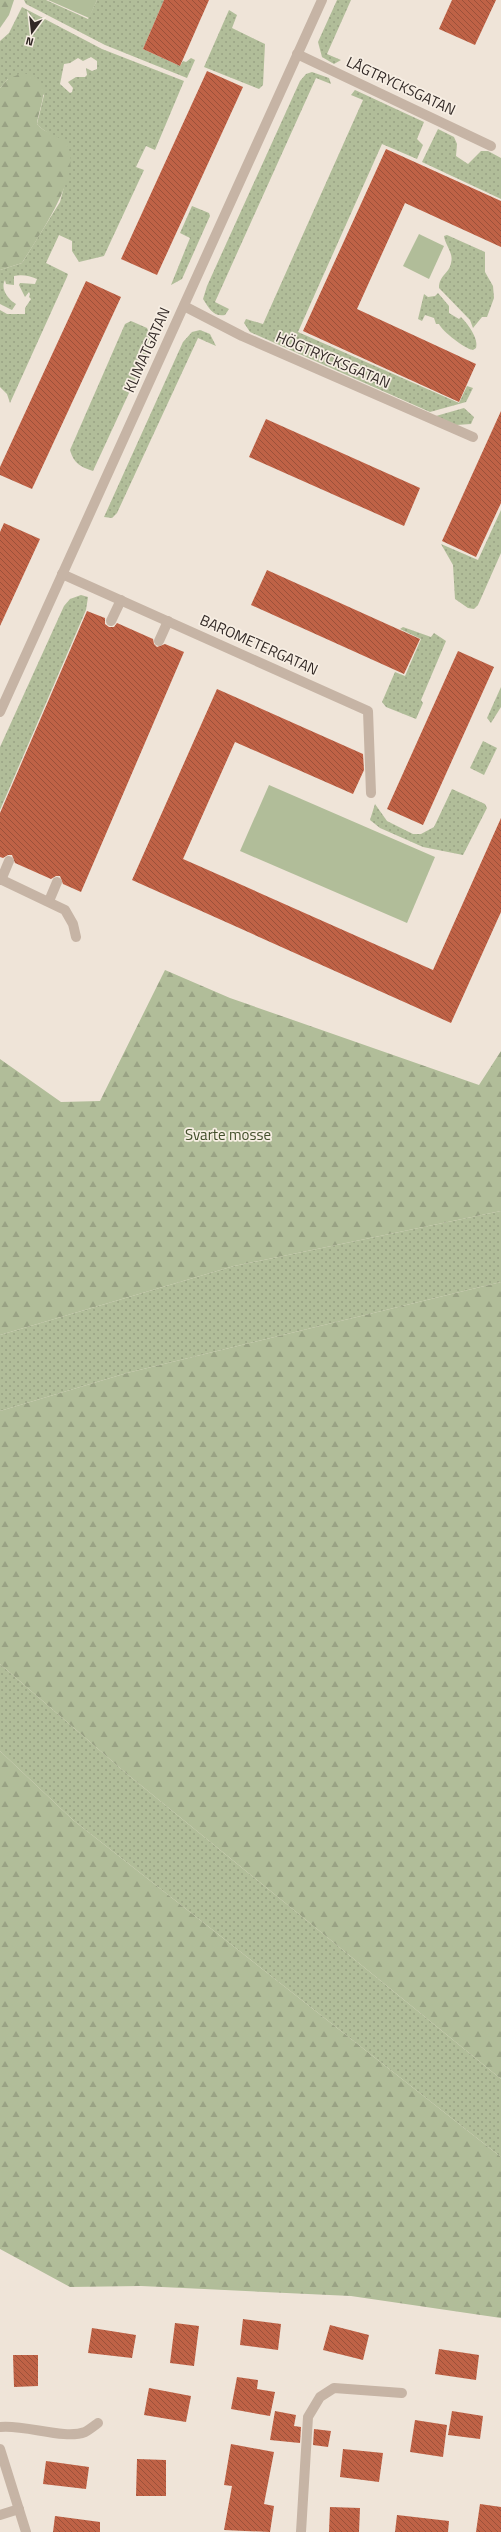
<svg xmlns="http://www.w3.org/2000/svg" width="501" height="2532" font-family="'Titillium Web',sans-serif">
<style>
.grass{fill:url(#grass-dots);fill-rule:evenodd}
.forest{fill:url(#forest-firs)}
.park{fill:#b1bd99}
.building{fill:url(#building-back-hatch)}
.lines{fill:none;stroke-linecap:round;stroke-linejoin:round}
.service{stroke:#c6b4a5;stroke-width:10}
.minor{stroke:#c6b4a5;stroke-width:10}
.labels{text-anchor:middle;stroke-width:3.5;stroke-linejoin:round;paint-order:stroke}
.street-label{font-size:15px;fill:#322926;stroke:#f7eee3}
.park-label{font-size:15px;fill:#424f2b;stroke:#f7eee3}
</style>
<defs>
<pattern id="grass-dots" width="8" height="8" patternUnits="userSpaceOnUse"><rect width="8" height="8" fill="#b1bd99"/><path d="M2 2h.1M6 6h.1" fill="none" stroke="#99a284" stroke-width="1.8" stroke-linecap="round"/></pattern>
<pattern id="forest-firs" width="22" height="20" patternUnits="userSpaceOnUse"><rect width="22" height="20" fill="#b1bd99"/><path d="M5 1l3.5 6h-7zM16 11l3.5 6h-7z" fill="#99a284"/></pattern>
<pattern id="building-back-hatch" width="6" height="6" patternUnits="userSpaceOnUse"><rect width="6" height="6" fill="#bf6246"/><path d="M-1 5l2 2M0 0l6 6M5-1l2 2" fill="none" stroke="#9c513a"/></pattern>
</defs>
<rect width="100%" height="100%" fill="#efe4d8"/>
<g class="grass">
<path d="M24,0H46L88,19L97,0H164L143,49L180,66L183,61L186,62L191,58L195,60L187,78L105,45L26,4Z"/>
<path d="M337,0H351L327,54L341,60L334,64L322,57L318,42Z"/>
<path d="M22,7L102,49L184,81L155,150L146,146L136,167L144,170L104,256L79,262L72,251V241L59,235L46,263L68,274L67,277L10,403L7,394L0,387V310L7,314H25V308L31,299L29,297L30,294L29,292L25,297L19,285L20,283L35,284L37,279C30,276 22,274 14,276V285L6,284L5,280C0,289 8,299 16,304L12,310L0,304V270L22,263L60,202L67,176V146C57,136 46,134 37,124L44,95L8,79L0,88V41L9,33ZM91,57L97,61V69L92,71L86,68L87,75L85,77H76L68,82L73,88L72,92L70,93L60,84L64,64L70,63L78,58L83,61Z"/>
<path d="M229,10L237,15L232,28L265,44L263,85L259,89L204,67Z"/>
<path d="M312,72L329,78L331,84L316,78L215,302L229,309L225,315C213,317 209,308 203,299L207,286L300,81L306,74Z"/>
<path d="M355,90L424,122L417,139L423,145L417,159L382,144L298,332L459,403L467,386L473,388L466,402L430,412L250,332L244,323L246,319L263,324L363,100L351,95Z"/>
<path d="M438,129L454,137L457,144L456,156L468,164L481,151H488L501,158V199L422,162Z"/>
<path d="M192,206L209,213L210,216L182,279L171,285L190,238L180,233Z"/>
<path d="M447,235L485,252V272L493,286L494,298L487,317H482L473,328L470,320L439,288C439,275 449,274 451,263C454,253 445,245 444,236Z"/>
<path d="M438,293L449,306V313L459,319L461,317C468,324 479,339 476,348L473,350C465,349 442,331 439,324H436L434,318L425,315L422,321L418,319L424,294L428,297L435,296Z"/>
<path d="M131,321L147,328L153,341L93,471C81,467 74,464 70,450L125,324Z"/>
<path d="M200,330L210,334L216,346L198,338L117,513L112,518L104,517L183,342L192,332Z"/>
<path d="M464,408L474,417L471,424L456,425L436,416Z"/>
<path d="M501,510V553L478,605L474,609L468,608L455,599L453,565L441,544L478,560Z"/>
<path d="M81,595L88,597L86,610L0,810V747L64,606L70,599Z"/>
<path d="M403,627L431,637L434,633L446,641L421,700L423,703L416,719L386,707L382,702L395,672L405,676L421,639L400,629Z"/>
<path d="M501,687V707L491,723L487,718Z"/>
<path d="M483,741L497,748L484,775L470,768Z"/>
<path d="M452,789L485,804L487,808L463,855L423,847L380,828L370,820L375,804L387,821L413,834H421L434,827Z"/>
<path d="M501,1211V1282L127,1373L0,1411V1335L234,1266Z"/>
<path d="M0,1664L127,1774L501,2079V2157L73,1820L0,1751Z"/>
</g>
<g class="forest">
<path d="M0,0H14L9,15L0,28Z"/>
<path d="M22,73C56,78 40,102 37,124C45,134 58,134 66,144C86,170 36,240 22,263L0,270V88L8,79Z"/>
<path d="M165,970L230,998L479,1085L501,1051V1211L234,1266L0,1335V1059L61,1102L100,1101Z"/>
<path d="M501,1282V2079L127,1774L0,1664V1411L127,1373Z"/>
<path d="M0,1751L73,1820L501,2157V2318L351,2296L141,2286L70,2287L0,2249Z"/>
</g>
<g class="park">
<path d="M48,0H97L89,18Z"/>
<path d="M419,234L444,246L429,279L403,266Z"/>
<path d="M269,785L435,857L407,923L240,851Z"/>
</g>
<g class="building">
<path d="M164,0H209L180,66L143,49Z"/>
<path d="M452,0H496L475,45L439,29Z"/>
<path d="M207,71L243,87L157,275L121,259Z"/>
<path d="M386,149L501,201V247L405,203L357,309L476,364L459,402L303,331Z"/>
<path d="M86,281L121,297L32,489L0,475V467Z"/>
<path d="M501,411V503L476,557L442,541Z"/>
<path d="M266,419L420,488L404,526L249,457Z"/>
<path d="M4,523L40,539L0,626V532Z"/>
<path d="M267,570L420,639L404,674L251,605Z"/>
<path d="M87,611L105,618V624L109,627H114L117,623L153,639L154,644L157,647L165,644L184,652L81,892L63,884L60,876H56L51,879L15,863L12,855H8L3,858L0,857V813Z"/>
<path d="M458,651L494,667L423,825L387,809Z"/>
<path d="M217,689L363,754L364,770L353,794L235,742L183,859L199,866L433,970L501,818V912L451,1023L132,880Z"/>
<path d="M243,2319L281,2324L278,2350L240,2345Z"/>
<path d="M175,2323L199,2326L194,2366L170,2363Z"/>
<path d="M330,2325L369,2335L363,2360L323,2350Z"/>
<path d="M92,2328L136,2335L132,2358L88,2353Z"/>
<path d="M439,2349L479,2355L476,2380L435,2374Z"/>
<path d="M13,2355H38V2386L14,2387Z"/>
<path d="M237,2377L258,2380L257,2389L275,2392L270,2416L231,2409Z"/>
<path d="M149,2388L191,2396L186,2422L144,2415Z"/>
<path d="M275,2411L296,2415L294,2426L301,2427L300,2443L270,2440Z"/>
<path d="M452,2411L483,2416L480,2439L448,2435Z"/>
<path d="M415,2420L447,2425L443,2457L410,2452Z"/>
<path d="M314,2429L331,2431L328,2447L313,2445Z"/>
<path d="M231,2444L274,2452L264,2504L274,2506L270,2532L224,2530L232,2486L224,2485Z"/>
<path d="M343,2449L383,2453L379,2482L340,2477Z"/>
<path d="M137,2459L166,2460V2496H136Z"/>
<path d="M46,2461L89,2467L86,2489L43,2484Z"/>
<path d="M480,2504L501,2507V2532H476Z"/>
<path d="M330,2507L360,2508L359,2532H329Z"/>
<path d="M397,2515L449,2521L448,2532H395Z"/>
<path d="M55,2516L100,2522V2532H53Z"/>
</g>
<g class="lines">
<g class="service">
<path d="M111,621L121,600"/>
<path d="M159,641L168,621"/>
<path d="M1,880L9,861"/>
<path d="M49,901L57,882"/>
</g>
<g class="minor">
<path d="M297,54L491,146"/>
<path d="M184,306L242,336L473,437"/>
<path d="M62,574L368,711L371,793"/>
<path d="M0,712L322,0"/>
<path d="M0,879L65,910L73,924L76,937"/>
<path d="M0,2427C25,2424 64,2440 85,2432C89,2430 94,2426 98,2423"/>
<path d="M0,2449L26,2532"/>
<path d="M0,2515L19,2509"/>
<path d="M301,2532L308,2417L320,2397L334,2388L402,2393"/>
</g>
</g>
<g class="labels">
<g class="street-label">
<text transform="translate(401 86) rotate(25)" y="5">LÅGTRYCKSGATAN</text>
<text transform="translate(147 350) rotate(-66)" y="5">KLIMATGATAN</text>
<text transform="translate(333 360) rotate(23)" y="5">HÖGTRYCKSGATAN</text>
<text transform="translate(259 645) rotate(24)" y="5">BAROMETERGATAN</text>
</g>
<g class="park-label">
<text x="228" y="1140">Svarte mosse</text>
</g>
</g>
<g transform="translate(32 32) rotate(195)" stroke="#f7eee3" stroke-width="3" paint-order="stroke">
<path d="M0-3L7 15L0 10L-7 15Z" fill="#322926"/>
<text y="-6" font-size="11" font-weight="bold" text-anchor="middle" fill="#322926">N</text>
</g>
</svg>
